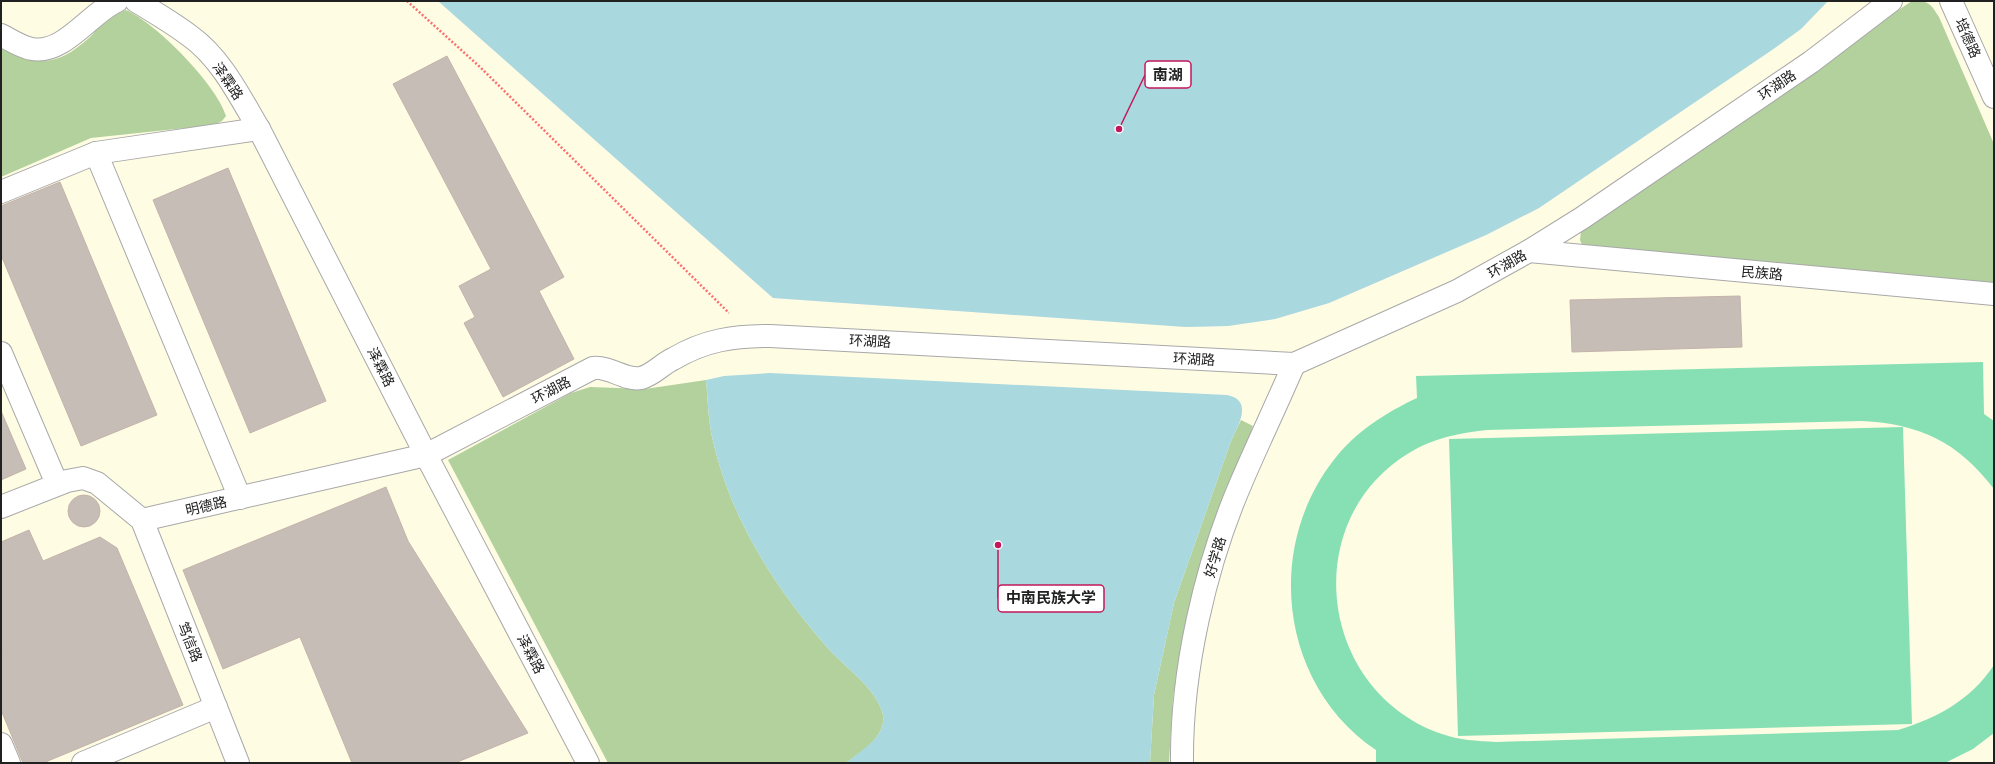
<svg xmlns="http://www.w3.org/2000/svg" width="1995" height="764" font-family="Overpass,'Noto Sans SC',sans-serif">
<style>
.education{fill:#fffce4}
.forest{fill:#b2d19d}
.pitch{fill:#87e0b4}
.water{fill:#a9d8df}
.building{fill:#c7bdb7;stroke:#c4b3aa}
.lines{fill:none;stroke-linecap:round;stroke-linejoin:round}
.minor-casing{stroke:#a8a8a8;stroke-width:24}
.path{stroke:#fa7071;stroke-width:2.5;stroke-dasharray:2 2;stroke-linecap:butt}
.minor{stroke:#fff;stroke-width:22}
.labels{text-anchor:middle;stroke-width:3.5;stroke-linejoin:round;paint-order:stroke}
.street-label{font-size:14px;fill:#212121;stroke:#fff}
.leader{fill:none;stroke:#c2185b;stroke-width:1.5}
.callout-dot{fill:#c2185b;stroke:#fff;stroke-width:1.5}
.callout{fill:#fff;stroke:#c2185b;stroke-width:1.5}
.callout-label{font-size:15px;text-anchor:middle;font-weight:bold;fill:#212121}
</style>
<rect width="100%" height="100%" fill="#f2eee8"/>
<path class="education" d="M1,1H438L773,298L1186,327L1228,326L1275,319L1329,303L1486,235L1539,208L1801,29L1828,1H1994V763H1Z"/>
<g class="forest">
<path d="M1912,1C1929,1 1930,3 1939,17L1994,144V283L1601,252L1582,245L1580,240L1581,231L1780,97L1885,19Z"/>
<path d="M126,10C156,23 217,85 226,116L222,121L214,125L91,138L1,177V47C39,66 57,67 90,37C96,32 100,22 106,19C113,15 120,13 126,10Z"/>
<path d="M706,380C708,400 708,421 713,441C731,519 774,586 826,646C843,666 878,689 883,715C886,738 861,751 846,763H608L448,460L571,393L590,387L645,389Z"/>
<path d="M1241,420L1253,426L1187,624L1173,697L1169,763H1150L1154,695L1174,603L1231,441Z"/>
</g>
<g class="pitch">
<path d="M1983,362L1984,414L1994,421V489C1958,442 1920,424 1862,421L1487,430C1459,433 1433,438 1409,453C1297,521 1319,692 1442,734C1459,740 1477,741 1496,742L1898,730C1937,718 1971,700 1994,665V733L1973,749L1945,763H1376V750C1281,686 1264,550 1333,461C1355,432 1385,413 1417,398L1416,376Z"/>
<path d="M1903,427L1912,724L1458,736L1449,439Z"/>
</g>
<g class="water">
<path d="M438,1H1828L1801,29L1772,50L1539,208L1486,235L1329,303L1275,319L1228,326L1186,327L773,298Z"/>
<path d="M770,373L1227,395C1254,400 1238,426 1231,441L1174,603L1154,695L1150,763H846C861,750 886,738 883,715C878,689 843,666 826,646C774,586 731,519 713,441C708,421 708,400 706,380L724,376Z"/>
</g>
<g class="building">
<path d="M447,56L564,277L539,291L574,359L503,397L464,323L475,317L459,286L491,269L393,84Z"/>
<path d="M228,168L326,401L250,433L153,200Z"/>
<path d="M60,182L157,415L81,446L1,255V206Z"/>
<path d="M1740,296L1742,347L1572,352L1570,300Z"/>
<path d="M1,411L26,469L1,480Z"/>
<path d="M386,487L408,541L528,733L455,763H352L300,637L223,669L183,570Z"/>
<circle cx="84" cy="511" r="16"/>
<path d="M29,530L43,561L100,537L117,548L183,705L43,763H23L1,710V656H3L1,651V542Z"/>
</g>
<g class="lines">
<g class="minor-casing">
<g id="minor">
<path d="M136,1C154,12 173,23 190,36C221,58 240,97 259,129L426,455L588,763"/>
<path d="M1951,1L1994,97"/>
<path d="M1,35C11,40 21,47 32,49C64,55 91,12 117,1"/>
<path d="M96,153L240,498"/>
<path d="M1,192L96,153L259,129"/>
<path d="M1529,251L1994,294"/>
<path d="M1,353L57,484"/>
<path d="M1,507L67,481L83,478L97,483L142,520L238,763"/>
<path d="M142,520L426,455L593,368C610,366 625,381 641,378C653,375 662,364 673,359C705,340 733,336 770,336L1294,364L1457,291L1529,251L1582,218L1811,62L1891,1"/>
<path d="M1,744L9,763"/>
<path d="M83,763L216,707"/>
<path d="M1182,763C1181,672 1205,566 1241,483C1258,443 1277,404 1294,364"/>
</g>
</g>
<path class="path" d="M407,1L480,67L729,313"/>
<use href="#minor" class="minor"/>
</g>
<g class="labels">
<g class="street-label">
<text transform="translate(1968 38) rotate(66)" y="5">培德路</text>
<text transform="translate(228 81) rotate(56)" y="5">泽霖路</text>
<text transform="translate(1777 85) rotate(-34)" y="5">环湖路</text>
<text transform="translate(1507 264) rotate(-30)" y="5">环湖路</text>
<text transform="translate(1762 273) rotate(5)" y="5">民族路</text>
<text transform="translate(870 341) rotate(3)" y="5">环湖路</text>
<text transform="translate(1194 359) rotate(3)" y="5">环湖路</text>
<text transform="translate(381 367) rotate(63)" y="5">泽霖路</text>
<text transform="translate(551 390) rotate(-28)" y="5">环湖路</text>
<text transform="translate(206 506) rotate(-13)" y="5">明德路</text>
<text transform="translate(1215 557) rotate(-73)" y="5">好学路</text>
<text transform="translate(190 642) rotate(68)" y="5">笃信路</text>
<text transform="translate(531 654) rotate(62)" y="5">泽霖路</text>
</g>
</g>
<path class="leader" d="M1119 129L1145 75M998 545L998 598"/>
<g class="callout-dot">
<circle cx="1119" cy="129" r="4"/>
<circle cx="998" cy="545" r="4"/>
</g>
<g class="callout">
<rect x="1145" y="61" width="46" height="27" rx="4"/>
<rect x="998" y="585" width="106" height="27" rx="4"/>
</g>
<g class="callout-label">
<text x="1168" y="80">南湖</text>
<text x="1051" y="603">中南民族大学</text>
</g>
<rect width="1995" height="764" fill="none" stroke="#212121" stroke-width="4"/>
</svg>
